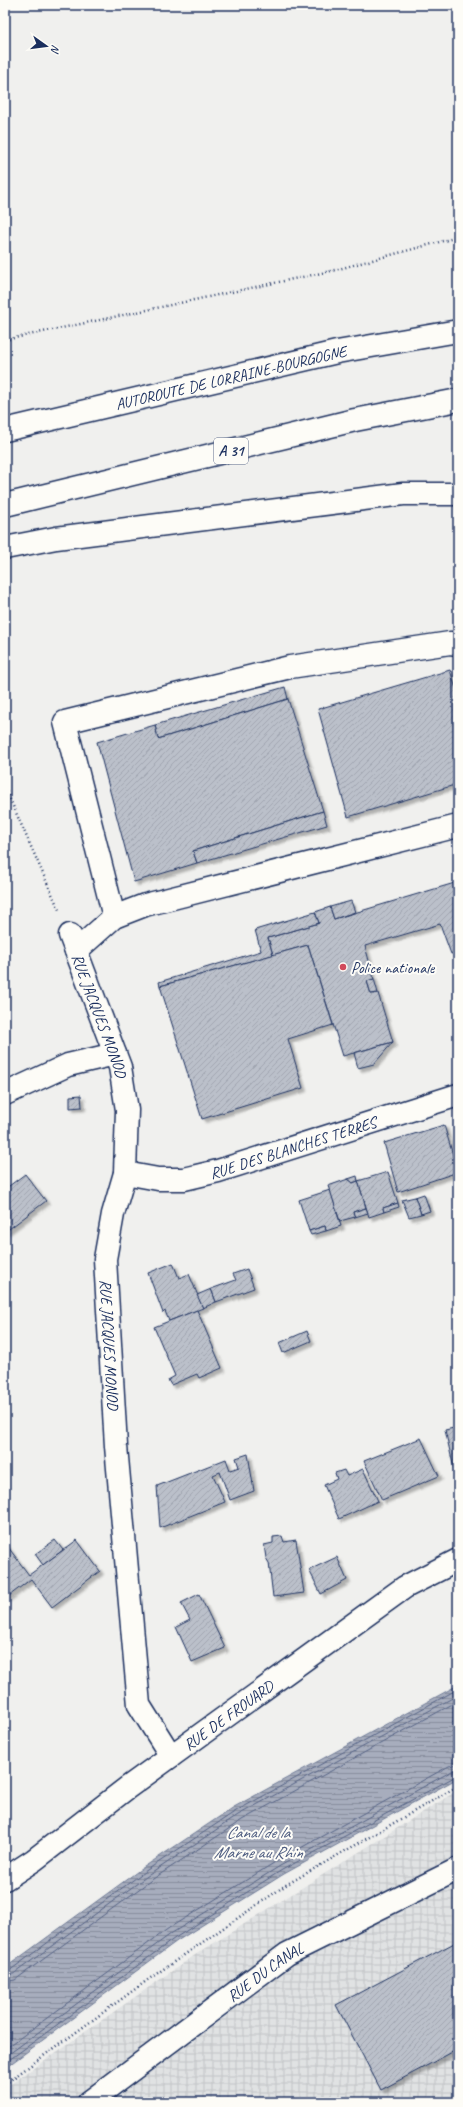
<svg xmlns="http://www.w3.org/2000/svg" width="463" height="2107" font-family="Caveat,sans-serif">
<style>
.industrial{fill:url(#industrial-grid)}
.water{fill:url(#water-rules);stroke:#6f7b97}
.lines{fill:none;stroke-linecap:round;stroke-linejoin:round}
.shore{stroke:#536184;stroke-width:1}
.building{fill:url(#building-hatch);stroke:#1b2f5e;filter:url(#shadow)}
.minor-casing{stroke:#1b2f5e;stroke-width:25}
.major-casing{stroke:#1b2f5e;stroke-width:25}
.highway-casing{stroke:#1b2f5e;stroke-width:25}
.path{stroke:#1b2f5e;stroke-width:2.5;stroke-dasharray:1 3;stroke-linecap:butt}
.minor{stroke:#fdfcf7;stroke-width:22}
.major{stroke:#fdfcf7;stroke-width:22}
.highway{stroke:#fdfcf7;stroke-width:22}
.poi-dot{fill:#d1495b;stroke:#fdfcf7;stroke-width:1.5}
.labels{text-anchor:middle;stroke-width:4;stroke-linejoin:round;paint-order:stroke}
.shield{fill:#fdfcf7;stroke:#5f6c8c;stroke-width:1}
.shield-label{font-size:15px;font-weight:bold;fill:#1b2f5e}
.street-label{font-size:16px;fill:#1b2f5e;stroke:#fdfcf7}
.poi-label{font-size:16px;fill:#1b2f5e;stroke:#fdfcf7;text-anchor:start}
.water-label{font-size:17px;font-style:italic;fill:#4c5b7f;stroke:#fdfcf7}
</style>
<defs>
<pattern id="industrial-grid" width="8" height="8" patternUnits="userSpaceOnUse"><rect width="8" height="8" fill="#e0e2e3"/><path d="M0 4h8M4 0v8" fill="none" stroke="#c0c2c5"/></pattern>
<pattern id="water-rules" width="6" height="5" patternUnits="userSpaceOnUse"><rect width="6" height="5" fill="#a7adbd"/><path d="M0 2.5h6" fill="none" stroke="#878d9d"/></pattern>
<pattern id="building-hatch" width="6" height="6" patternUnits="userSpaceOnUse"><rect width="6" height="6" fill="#bbc0ca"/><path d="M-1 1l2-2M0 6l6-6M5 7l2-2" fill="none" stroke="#a0a5b0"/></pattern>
<filter id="shadow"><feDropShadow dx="3.5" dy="3.5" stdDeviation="1" flood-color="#0004"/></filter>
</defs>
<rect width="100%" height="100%" fill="#f0f0ee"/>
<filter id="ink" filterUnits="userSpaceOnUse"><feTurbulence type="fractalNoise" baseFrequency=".025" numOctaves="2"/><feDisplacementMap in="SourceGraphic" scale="8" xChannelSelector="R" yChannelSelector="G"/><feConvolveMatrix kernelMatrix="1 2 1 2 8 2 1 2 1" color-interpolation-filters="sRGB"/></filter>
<g filter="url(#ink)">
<path class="industrial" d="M458,1790V2102H5V2088L195,1955Z"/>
<path class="water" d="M458,1685V1778L284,1874L177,1941L5,2068V1968L141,1869L234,1807Z"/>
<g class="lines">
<g class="shore">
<path d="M5,1971H9L144,1872L236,1811L458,1689"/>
<path d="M5,1976L12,1975L146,1877L238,1815L458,1695"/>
<path d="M5,1982L15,1980L150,1881L242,1820L458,1701"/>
<path d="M5,2049L169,1928L277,1861L449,1766L458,1764"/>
<path d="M5,2057L172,1933L280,1866L452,1771L458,1770"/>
<path d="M5,2063L175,1938L282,1870L458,1775"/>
</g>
</g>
<g class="building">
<path d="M450,670L458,695V784L348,817L318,709Z"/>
<path d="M285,687L288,699L158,739L155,725Z"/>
<path d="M288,699L323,811L193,851L197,863L134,882L97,742L155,725L158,739Z"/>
<path d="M323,811L327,825L197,863L193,851Z"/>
<path d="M458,882V952L451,954L440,924L365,946L374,979L367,981L371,994L378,993L393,1042L343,1056L308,945L273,955L268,938L319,923L315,912L330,907L334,919Z"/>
<path d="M351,901L355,912L334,919L330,907Z"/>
<path d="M315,912L319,923L268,938L273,955L160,986L159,982L261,951L255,930Z"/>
<path d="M308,945L333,1025L288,1039L303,1088L202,1119L160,986Z"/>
<path d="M374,979L378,993L371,994L367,981Z"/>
<path d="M393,1042L374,1064L358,1068L354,1053Z"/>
<path d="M81,1095L82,1107L70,1108V1096Z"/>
<path d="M444,1125L458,1172L398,1192L384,1143Z"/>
<path d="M388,1172L398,1203L383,1208L384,1212L369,1217L358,1181Z"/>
<path d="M25,1174L46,1201L5,1232V1189Z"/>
<path d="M357,1176L358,1181L353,1183L348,1179Z"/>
<path d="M348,1179L353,1183L358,1181L366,1208L353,1212L355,1217L340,1221L328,1186Z"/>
<path d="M330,1190L341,1226L326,1231L325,1226L309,1231L299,1200Z"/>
<path d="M424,1194L430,1211L421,1214L415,1197Z"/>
<path d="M415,1197L421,1214L409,1217L402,1200Z"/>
<path d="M398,1203L399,1207L384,1212L383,1208Z"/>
<path d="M366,1208L368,1213L355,1217L353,1212Z"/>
<path d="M325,1226L326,1231L311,1235L309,1231Z"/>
<path d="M173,1263L179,1278L189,1274L203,1308L169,1321L165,1311L163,1313L148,1273Z"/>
<path d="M247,1269L254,1288L216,1302L211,1289L236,1280L233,1274Z"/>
<path d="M211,1289L216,1302L203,1308L197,1295Z"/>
<path d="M197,1310L222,1368L199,1378L197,1374L171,1385L168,1380L175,1376L154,1327Z"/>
<path d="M307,1331L311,1341L283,1353L279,1343Z"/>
<path d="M458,1427V1473H455L445,1430Z"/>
<path d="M421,1438L439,1476L382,1500L364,1461Z"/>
<path d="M248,1454L254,1491L230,1500L220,1472L213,1475L225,1502L160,1528L157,1486L226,1459L230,1470L239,1467L236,1458Z"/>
<path d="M363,1469L378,1501L339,1519L324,1485L337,1479L335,1473L344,1470L347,1476Z"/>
<path d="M282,1536L284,1542L296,1540L304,1593L273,1597L269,1563L266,1558L264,1545L273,1543V1537Z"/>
<path d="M55,1540L63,1550L43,1565L35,1554Z"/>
<path d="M77,1540L100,1571L52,1607L31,1579L5,1599V1543L29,1575Z"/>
<path d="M337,1557L347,1580L321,1594L309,1570Z"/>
<path d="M199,1594L225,1648L192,1662L176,1627L190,1620L181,1603Z"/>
<path d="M458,1941V2049L381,2090L336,2005Z"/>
</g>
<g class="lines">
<g class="minor-casing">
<g id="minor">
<path d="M114,917L65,722L290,667L450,643L458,644"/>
<path id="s1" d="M70,935L120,1067L127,1110L125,1173L113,1214L105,1259L116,1446L139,1705L171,1756"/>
<path d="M76,951L114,917L145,905L458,826"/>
<path d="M5,1094L68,1065L115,1054"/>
<path id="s2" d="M125,1173L158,1179H184L218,1171L458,1095"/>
<path id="s3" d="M89,2102L287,1954L458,1869"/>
</g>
</g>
<g class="major-casing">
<g id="major">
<path id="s4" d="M5,1879L34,1860L127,1788L405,1587L458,1560"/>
</g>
</g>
<g class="highway-casing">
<g id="highway">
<path id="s5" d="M5,430L337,352L458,331"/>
<path d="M5,505L355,420L458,400"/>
<path d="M5,548L56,538L403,494H458"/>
</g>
</g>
<g class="path">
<path d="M5,340L331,271L458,237"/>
<path d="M5,788L60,912"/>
<path d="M5,2084L149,1979L286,1885L458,1786"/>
</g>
<use href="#minor" class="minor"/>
<use href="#major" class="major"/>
<use href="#highway" class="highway"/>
</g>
</g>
<circle class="poi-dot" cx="343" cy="967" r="4"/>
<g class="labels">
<rect class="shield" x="214" y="438" width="34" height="26" rx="3"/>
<g class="shield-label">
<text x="231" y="456">A 31</text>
</g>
<g class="street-label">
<text dy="6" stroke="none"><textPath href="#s5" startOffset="232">AUTOROUTE DE LORRAINE-BOURGOGNE</textPath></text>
<text dy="6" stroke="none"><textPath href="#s1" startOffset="86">RUE JACQUES MONOD</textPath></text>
<text dy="6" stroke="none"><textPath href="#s2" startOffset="173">RUE DES BLANCHES TERRES</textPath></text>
<text dy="6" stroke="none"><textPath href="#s1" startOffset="422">RUE JACQUES MONOD</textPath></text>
<text dy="6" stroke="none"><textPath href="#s4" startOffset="277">RUE DE FROUARD</textPath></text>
<text dy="6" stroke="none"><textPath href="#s3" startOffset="219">RUE DU CANAL</textPath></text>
</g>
<g class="poi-label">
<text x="351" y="973">Police nationale</text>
</g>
<g class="water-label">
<text x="258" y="1838">Canal de la<tspan x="258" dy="20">Marne au Rhin</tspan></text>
</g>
</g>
<rect width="463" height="2107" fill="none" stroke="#fdfcf7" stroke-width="20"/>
<rect x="10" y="10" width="443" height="2087" fill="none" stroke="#1b2f5e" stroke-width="1.5" filter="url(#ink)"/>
<g transform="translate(46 46) rotate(104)" stroke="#fdfcf7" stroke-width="3" paint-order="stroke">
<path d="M0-3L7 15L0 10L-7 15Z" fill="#1b2f5e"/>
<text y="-6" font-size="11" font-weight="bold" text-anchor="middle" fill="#1b2f5e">N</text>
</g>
</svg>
